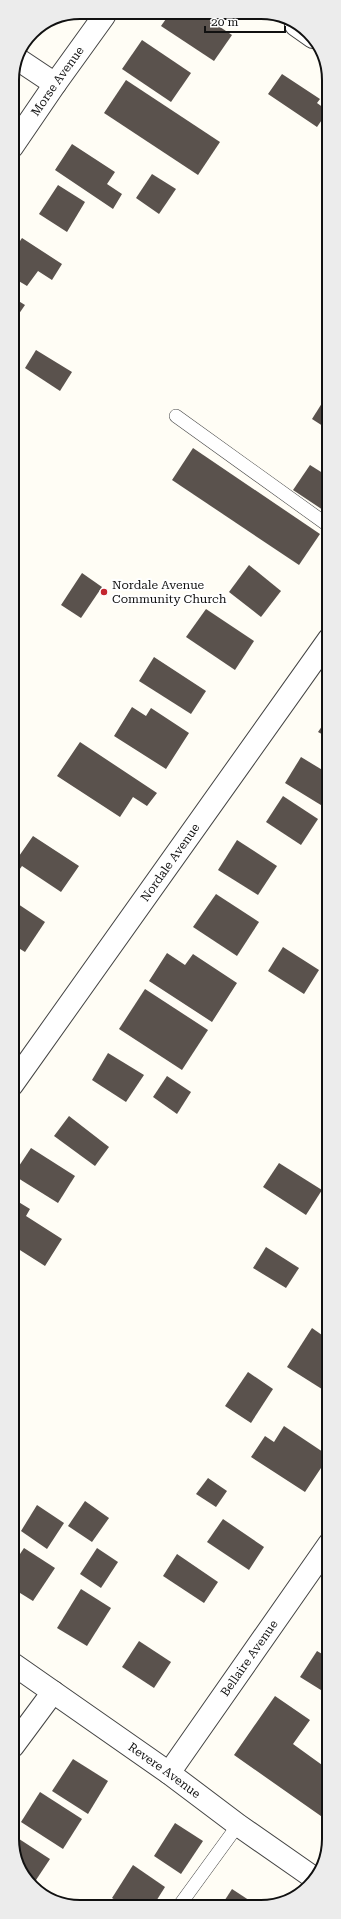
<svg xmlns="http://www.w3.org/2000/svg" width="341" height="1919" font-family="'Roboto Serif',serif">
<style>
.building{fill:#5a524d}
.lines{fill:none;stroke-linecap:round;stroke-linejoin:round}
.lane-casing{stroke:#444;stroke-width:14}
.street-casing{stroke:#444;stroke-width:24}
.lane{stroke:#fff;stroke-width:13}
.street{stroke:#fff;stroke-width:22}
.poi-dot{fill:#c4262e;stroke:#fff;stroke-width:1.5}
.labels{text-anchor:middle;stroke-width:4;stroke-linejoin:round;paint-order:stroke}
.street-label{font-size:12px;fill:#111;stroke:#fff}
.poi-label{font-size:12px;fill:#111;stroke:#fff;text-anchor:start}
.rim{fill:none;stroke:#111;stroke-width:2}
</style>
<rect width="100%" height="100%" fill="#fffdf5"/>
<g class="building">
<path d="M202,15L232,35L214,61L161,26L168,16Z"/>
<path d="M142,40L191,73L171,102L122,69Z"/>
<path d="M282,74L320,99L317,103L328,111L317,127L268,94Z"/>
<path d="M126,80L220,142L198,175L104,113Z"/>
<path d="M72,144L115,172L107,184L122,194L113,209L55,170Z"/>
<path d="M152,174L176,189L159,214L136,198Z"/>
<path d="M58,185L85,202L67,232L39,214Z"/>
<path d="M22,238L62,264L52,280L38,271L27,286L12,277V253Z"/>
<path d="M12,297L25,305L12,324Z"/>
<path d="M36,350L72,372L60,391L25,368Z"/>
<path d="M329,392V430L312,419Z"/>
<path d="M193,448L320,534L299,565L172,480Z"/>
<path d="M310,465L329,477V514L293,490Z"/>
<path d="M249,565L281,591L261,617L229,592Z"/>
<path d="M82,573L102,587L81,618L61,605Z"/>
<path d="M206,609L254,641L235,670L186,637Z"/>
<path d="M154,657L206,691L191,714L139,681Z"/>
<path d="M132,707L146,716L151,708L189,733L166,769L114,736Z"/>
<path d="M329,716V738L318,732Z"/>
<path d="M80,742L157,793L147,806L133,797L120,817L57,776Z"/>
<path d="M301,757L329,774V810L285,783Z"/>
<path d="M283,796L318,819L301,845L266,822Z"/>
<path d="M33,836L79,866L61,892L22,866L12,880V856L17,859Z"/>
<path d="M237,840L277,866L258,895L218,870Z"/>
<path d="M216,894L259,922L237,956L193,927Z"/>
<path d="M12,900L45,922L25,952L12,944Z"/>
<path d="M283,947L319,970L304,994L268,971Z"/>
<path d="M167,953L185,965L193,954L237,983L212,1022L149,981Z"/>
<path d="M145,989L208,1030L182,1070L119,1029Z"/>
<path d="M108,1053L144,1075L126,1102L92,1080Z"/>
<path d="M167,1076L191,1092L177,1114L153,1097Z"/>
<path d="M69,1116L109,1147L95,1166L54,1136Z"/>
<path d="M31,1148L75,1176L58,1203L13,1175Z"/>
<path d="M279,1163L322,1190L306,1215L263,1187Z"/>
<path d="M12,1198L30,1209L26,1216L62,1239L45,1266L12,1245Z"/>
<path d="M266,1247L299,1268L286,1288L253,1268Z"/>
<path d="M312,1328L329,1340V1385L325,1391L287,1367Z"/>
<path d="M248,1372L273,1389L251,1423L225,1406Z"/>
<path d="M284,1426L329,1456L305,1492L251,1457L265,1436L274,1442Z"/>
<path d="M208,1478L227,1491L216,1507L196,1494Z"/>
<path d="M85,1501L109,1518L92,1542L68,1526Z"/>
<path d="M37,1505L64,1523L47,1549L21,1531Z"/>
<path d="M223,1519L264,1547L249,1570L207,1542Z"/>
<path d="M24,1548L55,1568L33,1601L12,1588V1566Z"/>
<path d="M97,1548L118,1562L101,1588L80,1574Z"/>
<path d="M177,1554L218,1582L204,1603L163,1576Z"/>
<path d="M81,1589L111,1608L87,1646L57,1628Z"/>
<path d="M139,1641L171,1662L154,1688L122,1667Z"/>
<path d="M317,1651L329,1658V1695L300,1677Z"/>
<path d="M275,1696L310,1720L293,1744L329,1770L328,1821L234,1755Z"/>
<path d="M73,1759L108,1781L88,1814L52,1791Z"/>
<path d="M40,1792L82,1819L63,1849L21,1822Z"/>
<path d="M175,1823L203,1841L181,1874L154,1856Z"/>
<path d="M13,1835L50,1859L32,1886L29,1884L13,1848Z"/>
<path d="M133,1865L165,1887L153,1906H125L112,1898Z"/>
<path d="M232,1889L258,1906H221Z"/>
</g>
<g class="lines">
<g class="lane-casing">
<g id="lane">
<path d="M176,416L329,526"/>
<path d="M179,1906L238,1825"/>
</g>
</g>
<g class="street-casing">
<g id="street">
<path d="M296,25L313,37"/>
<path d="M19,60L55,84"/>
<path id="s1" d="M12,147L55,84L104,16"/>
<path id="s2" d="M12,1085L329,639"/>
<path id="s3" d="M13,1664L169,1773L238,1825L314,1878"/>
<path d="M13,1746L53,1692"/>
<path id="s4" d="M169,1773L329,1544"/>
</g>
</g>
<use href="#lane" class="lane"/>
<use href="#street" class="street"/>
</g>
<circle class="poi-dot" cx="104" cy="592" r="4"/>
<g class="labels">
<g class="street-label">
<text dy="4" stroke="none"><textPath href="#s1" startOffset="80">Morse Avenue</textPath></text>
<text dy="4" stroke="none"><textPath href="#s2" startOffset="273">Nordale Avenue</textPath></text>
<text dy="4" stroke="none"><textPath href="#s4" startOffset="140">Bellaire Avenue</textPath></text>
<text dy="4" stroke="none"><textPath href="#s3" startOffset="185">Revere Avenue</textPath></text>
</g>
<g class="poi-label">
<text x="112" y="589">Nordale Avenue<tspan x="112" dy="14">Community Church</tspan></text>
</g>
</g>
<path d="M0 0H341V1919H0ZM80 19H261A61 61 0 0 1 322 80V1839A61 61 0 0 1 261 1900H80A61 61 0 0 1 19 1839V80A61 61 0 0 1 80 19Z" fill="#ececec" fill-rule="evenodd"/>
<path class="rim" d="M80 19H261A61 61 0 0 1 322 80V1839A61 61 0 0 1 261 1900H80A61 61 0 0 1 19 1839V80A61 61 0 0 1 80 19Z"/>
<path d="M205 26v6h80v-6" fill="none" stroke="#111111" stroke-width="2"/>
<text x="211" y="26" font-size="12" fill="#111111" stroke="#ffffff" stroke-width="3" paint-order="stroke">20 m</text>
</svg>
